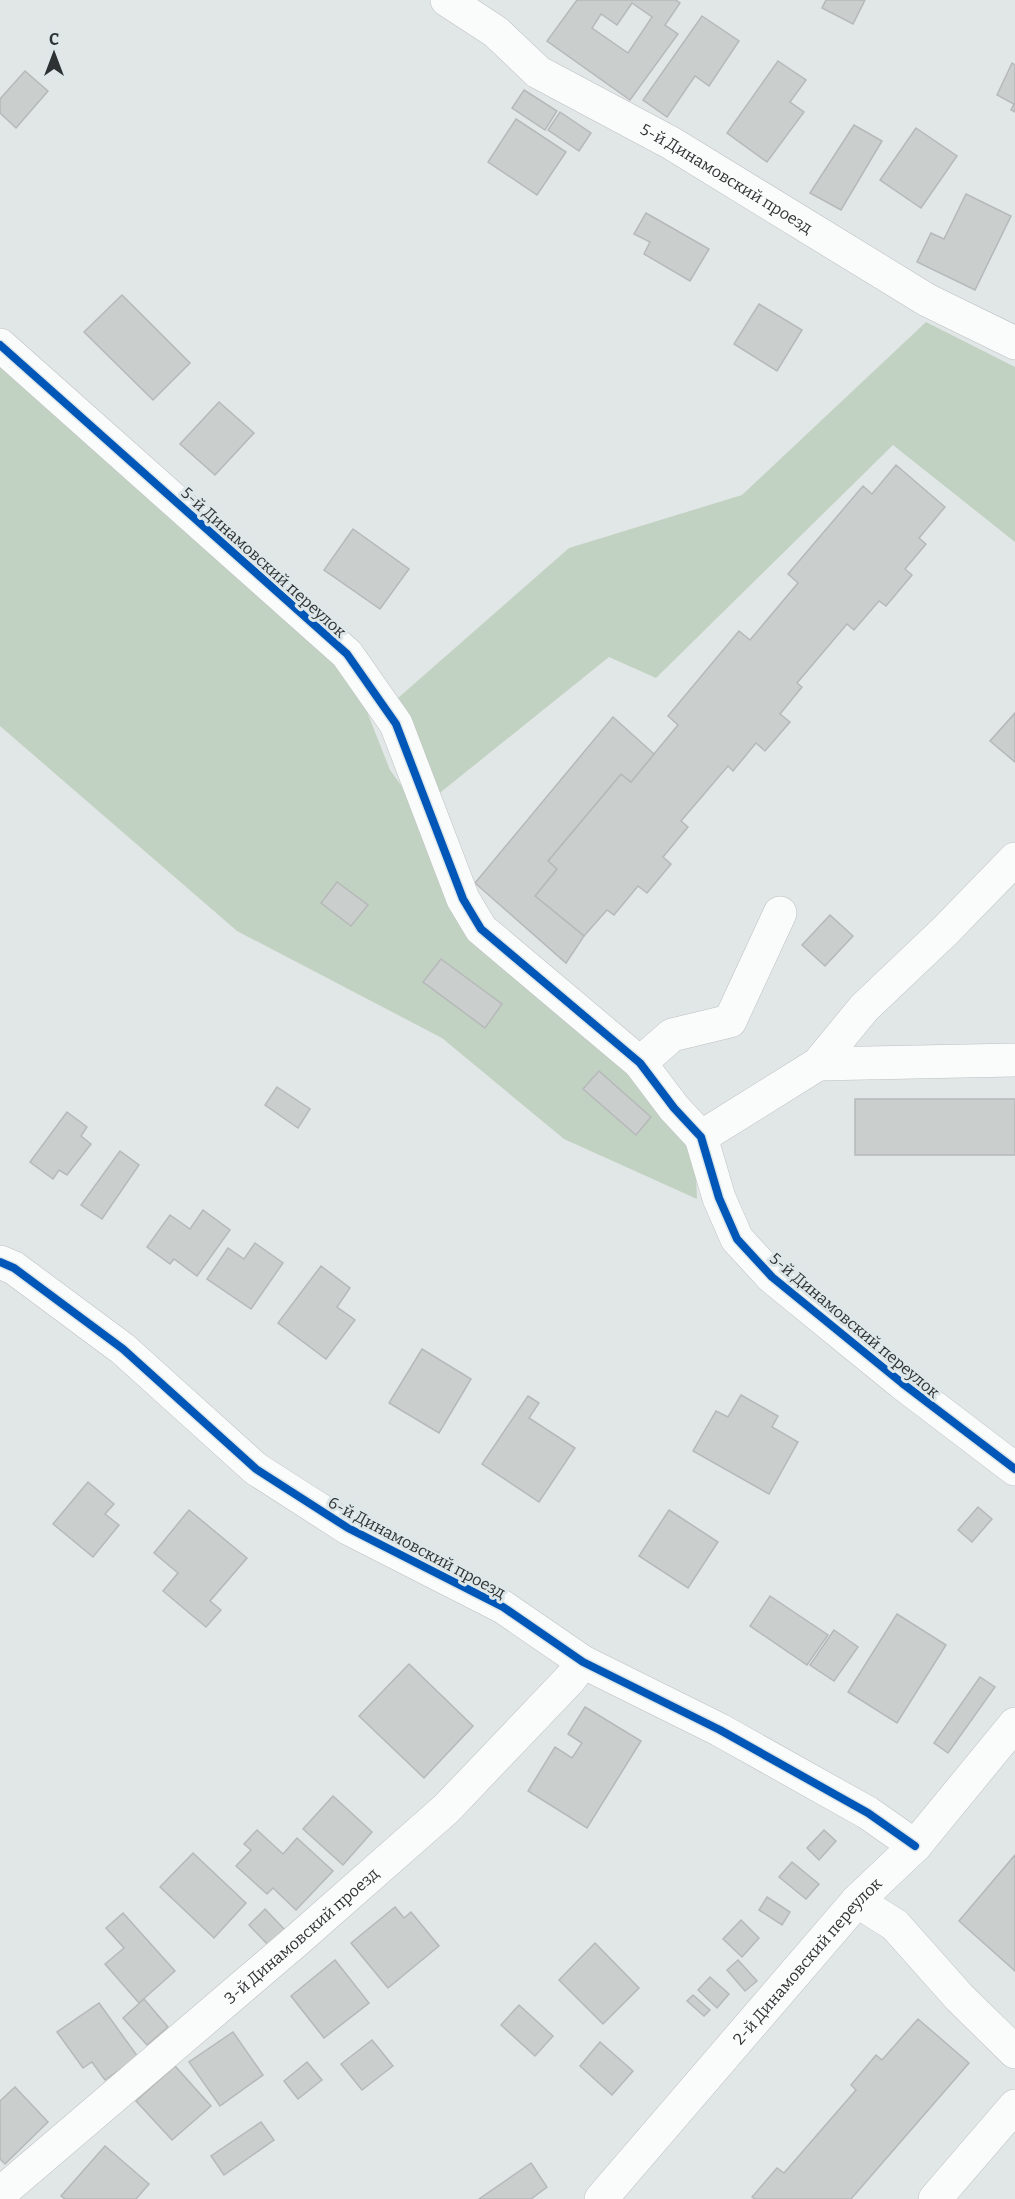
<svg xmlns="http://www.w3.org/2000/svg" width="1015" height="2199" font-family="Bitter,serif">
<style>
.green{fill:#c2d2c2}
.building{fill:#cacecd;stroke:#b6b9b9;stroke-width:1.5;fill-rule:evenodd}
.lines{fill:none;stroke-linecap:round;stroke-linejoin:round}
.minor-casing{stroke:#bdc1c1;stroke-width:34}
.minor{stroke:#fafbfb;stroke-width:33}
.cycleway-casing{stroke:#dee7e9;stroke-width:11}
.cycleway{stroke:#0057b8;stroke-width:8}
.labels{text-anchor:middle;stroke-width:6;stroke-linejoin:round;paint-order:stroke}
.street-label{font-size:16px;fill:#2f3233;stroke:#dee7e9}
</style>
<rect width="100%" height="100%" fill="#e1e6e6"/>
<g class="green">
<path d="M926,322L1015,367V542L893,445L656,678L609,657L436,796L398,698L569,548L742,495Z"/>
<path d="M0,366L340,668L362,699L390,770L414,803L431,861L581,1028L644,1089L695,1152L697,1199L564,1139L442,1038L237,931L0,726Z"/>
</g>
<g class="building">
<path d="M577,0H676L680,3L665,25L678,34L630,100L547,41ZM632,3L652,17L628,53L592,28L601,14L617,25Z"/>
<path d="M826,0H865L853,24L822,8Z"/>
<path d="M702,16L739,41L709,86L695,76L667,117L643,100Z"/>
<path d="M778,61L806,80L790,102L804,112L767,162L727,133Z"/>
<path d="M1012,63L1015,65V112L1011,110L1014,104L997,95Z"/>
<path d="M25,71L48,91L16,128L0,113V99Z"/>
<path d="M524,90L557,111L545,130L512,108Z"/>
<path d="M560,112L591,133L579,151L548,130Z"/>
<path d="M516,119L566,152L537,195L488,162Z"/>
<path d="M854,125L882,141L841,210L810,193Z"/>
<path d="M916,128L957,156L921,208L880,180Z"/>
<path d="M966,194L1011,216L975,290L917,262L931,233L944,239Z"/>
<path d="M646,213L709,249L690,281L644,254L650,242L634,234Z"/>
<path d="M122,295L190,363L153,400L84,332Z"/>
<path d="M759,304L802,330L777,371L734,344Z"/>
<path d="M219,402L254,433L215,475L180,444Z"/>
<path d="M896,465L945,507L919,538L926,544L905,569L912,575L886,606L879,601L854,630L847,624L797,683L802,687L780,714L790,722L765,751L756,743L733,771L728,766L681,821L688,827L663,857L671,864L647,893L638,886L614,915L607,910L584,936L535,896L557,869L548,861L621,774L631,782L654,754L678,725L668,716L739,631L750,640L798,583L788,574L863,486L872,494Z"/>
<path d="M353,529L409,569L380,609L324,570Z"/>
<path d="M1015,713V762L990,741Z"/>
<path d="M613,717L654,754L631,782L621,774L548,861L557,869L535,896L584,936L566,963L475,883Z"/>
<path d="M337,882L368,905L351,926L321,903Z"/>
<path d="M830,915L853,936L825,966L802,945Z"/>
<path d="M441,959L502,1004L485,1028L423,982Z"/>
<path d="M599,1071L651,1117L636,1135L583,1089Z"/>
<path d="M277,1087L310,1109L298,1128L265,1105Z"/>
<rect x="855" y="1099" width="160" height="56"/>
<path d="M67,1112L87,1127L81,1136L91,1144L67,1175L59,1170L53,1179L30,1162Z"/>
<path d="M120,1151L139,1165L102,1219L81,1205Z"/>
<path d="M203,1210L230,1230L197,1276L174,1259L170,1264L147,1247L170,1215L190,1229Z"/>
<path d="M255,1243L283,1263L251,1309L207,1279L228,1248L244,1259Z"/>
<path d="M321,1266L350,1288L337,1307L355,1320L326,1359L278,1323Z"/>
<path d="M422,1349L471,1379L439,1433L389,1403Z"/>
<path d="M741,1395L778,1416L772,1427L798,1442L769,1494L693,1451L716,1411L728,1417Z"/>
<path d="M528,1396L539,1403L529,1418L575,1448L539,1502L482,1464Z"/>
<path d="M88,1482L114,1504L105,1514L119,1525L93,1557L53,1524Z"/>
<path d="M978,1507L992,1519L972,1542L958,1530Z"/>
<path d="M189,1510L247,1558L210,1601L221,1610L206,1627L163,1591L178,1573L154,1553Z"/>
<path d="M669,1510L718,1542L688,1588L639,1556Z"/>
<path d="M770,1596L828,1635L807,1665L750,1626Z"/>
<path d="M897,1614L946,1645L897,1723L848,1692Z"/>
<path d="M834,1630L858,1647L834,1681L810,1665Z"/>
<path d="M409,1664L473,1726L424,1778L359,1716Z"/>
<path d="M980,1677L995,1687L948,1753L934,1743Z"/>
<path d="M585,1707L641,1741L587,1828L528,1791L555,1747L572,1758L582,1743L568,1734Z"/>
<path d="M333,1796L372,1832L343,1865L303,1829Z"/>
<path d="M257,1830L283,1854L297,1838L333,1871L296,1910L273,1888L267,1894L236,1866L251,1850L244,1844Z"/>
<path d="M824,1830L836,1841L819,1860L807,1848Z"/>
<path d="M193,1853L246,1903L214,1938L160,1887Z"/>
<path d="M1015,1855V1971L959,1921Z"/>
<path d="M792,1862L819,1884L806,1899L779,1877Z"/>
<path d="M767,1897L790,1912L782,1925L759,1910Z"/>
<path d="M395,1907L404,1918L411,1912L439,1946L388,1988L351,1943Z"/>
<path d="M265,1909L285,1930L269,1946L249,1925Z"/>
<path d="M123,1913L175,1971L139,2003L105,1964L124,1948L106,1928Z"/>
<path d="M741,1920L759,1938L742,1957L723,1939Z"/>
<path d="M595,1943L639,1988L603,2024L559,1980Z"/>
<path d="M335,1960L369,2003L324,2038L291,1996Z"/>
<path d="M738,1960L757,1981L745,1991L727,1970Z"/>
<path d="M710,1977L729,1994L717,2008L698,1990Z"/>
<path d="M693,1995L710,2010L704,2016L687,2001Z"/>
<path d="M144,1999L168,2027L147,2045L123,2018Z"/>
<path d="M99,2003L138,2057L105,2080L92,2062L83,2068L57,2032Z"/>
<path d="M519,2005L553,2036L535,2056L501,2025Z"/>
<path d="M918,2019L969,2063L851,2199H755L752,2197L777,2168L784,2173L856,2090L851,2085L876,2055L882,2060Z"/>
<path d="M233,2032L263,2075L220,2106L189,2062Z"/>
<path d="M372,2040L393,2066L362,2090L341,2064Z"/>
<path d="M600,2042L633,2071L612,2095L580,2066Z"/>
<path d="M307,2062L322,2080L298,2099L284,2081Z"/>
<path d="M175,2066L211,2106L172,2140L136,2101Z"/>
<path d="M15,2087L48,2122L5,2164L0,2159V2101Z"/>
<path d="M261,2122L274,2140L224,2175L211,2156Z"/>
<path d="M105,2146L149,2184L136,2199H65L61,2196Z"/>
<path d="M531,2163L547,2187L531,2199H479Z"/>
</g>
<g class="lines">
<g class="minor-casing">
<g id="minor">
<path id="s1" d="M447,0L496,32L538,72L671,143L927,300L1015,343"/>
<path d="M0,345L347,654L396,724L463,899L481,929L640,1063L674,1108L701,1137L719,1198L737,1239L772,1277L902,1383L1015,1469"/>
<path d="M640,1063L672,1035L730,1021L780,913"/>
<path d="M818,1064L1015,1060"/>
<path d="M701,1137L818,1064L864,1008L945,931L1015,859"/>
<path d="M0,1262L14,1268L123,1349L256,1469L348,1528L503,1607L583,1662L720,1730L868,1813L915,1846"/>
<path d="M857,1901L895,1925L959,1997L1015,2052"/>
<path id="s2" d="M2,2192L296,1941L446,1809L570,1679L583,1662"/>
<path id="s3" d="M601,2199L857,1901L915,1846L1015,1724"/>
<path d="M935,2199L1015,2106"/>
</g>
</g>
<use href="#minor" class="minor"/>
<g class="cycleway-casing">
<g id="cycleway">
<path d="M0,345L347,654L396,724L463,899L481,929L640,1063L674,1108L701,1137L719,1198L737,1239L772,1277L902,1383L1015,1469"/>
<path d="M0,1262L14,1268L123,1349L256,1469L348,1528L503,1607L583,1662L720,1730L868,1813L915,1846"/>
</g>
</g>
<use href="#cycleway" class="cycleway"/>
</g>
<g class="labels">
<g class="street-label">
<text dy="6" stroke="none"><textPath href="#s1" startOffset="333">5-й Динамовский проезд</textPath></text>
<text transform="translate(264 562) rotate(42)" y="6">5-й Динамовский переулок</text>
<text transform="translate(855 1325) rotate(40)" y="6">5-й Динамовский переулок</text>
<text transform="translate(417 1547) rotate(28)" y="6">6-й Динамовский проезд</text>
<text dy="6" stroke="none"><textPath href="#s2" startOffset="394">3-й Динамовский проезд</textPath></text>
<text dy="6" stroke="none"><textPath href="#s3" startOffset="315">2-й Динамовский переулок</textPath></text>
</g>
</g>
<g transform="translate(54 54)" stroke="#dee7e9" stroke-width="4.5" paint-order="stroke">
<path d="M0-4.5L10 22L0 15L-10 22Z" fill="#2f3233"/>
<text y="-9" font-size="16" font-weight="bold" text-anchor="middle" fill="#2f3233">С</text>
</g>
</svg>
